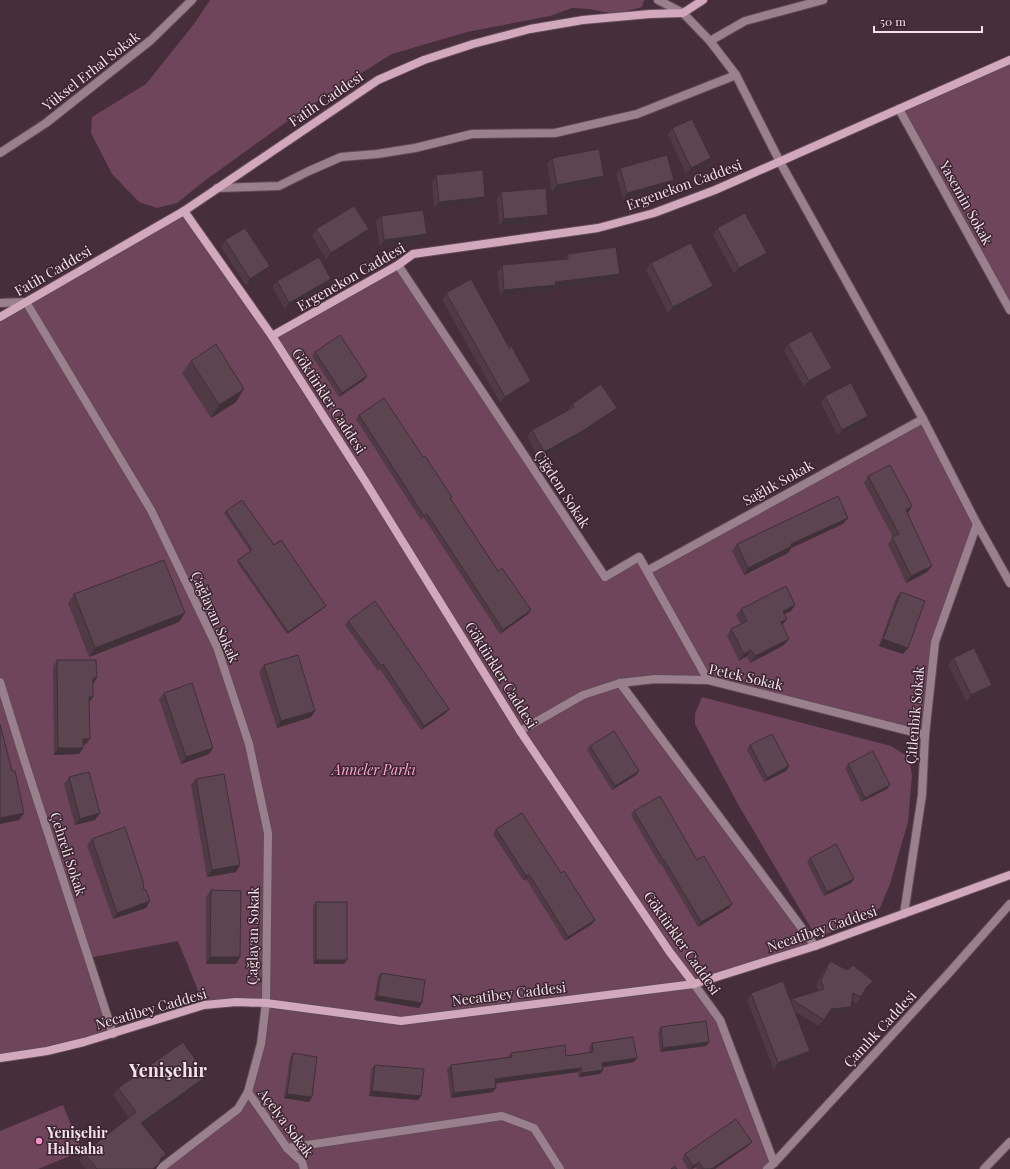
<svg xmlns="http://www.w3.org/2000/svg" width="1010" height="1169" font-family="'Playfair Display',serif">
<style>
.green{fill:#6f455b}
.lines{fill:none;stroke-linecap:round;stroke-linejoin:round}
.street-casing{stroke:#624b56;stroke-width:10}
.secondary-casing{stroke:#624b56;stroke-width:10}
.street{stroke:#9a7f8c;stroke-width:8}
.secondary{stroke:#d2a8bd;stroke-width:8}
.wall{fill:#4f3a45}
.shaded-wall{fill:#403038}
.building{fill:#5c4450;stroke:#403038}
.poi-dot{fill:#f98fc9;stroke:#3b2430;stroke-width:1.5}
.labels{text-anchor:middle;stroke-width:3;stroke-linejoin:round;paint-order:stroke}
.street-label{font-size:14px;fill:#f2e2ea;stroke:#3b2430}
.park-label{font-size:14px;font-style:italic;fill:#fda8d4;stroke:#3b2430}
.poi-label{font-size:14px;font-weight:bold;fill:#f2e2ea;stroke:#3b2430;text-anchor:start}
.district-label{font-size:18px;font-weight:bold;fill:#f2e2ea;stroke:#3b2430}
</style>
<rect width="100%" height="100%" fill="#462e3a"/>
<g class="green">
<path d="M210,0H644L642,7L615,14L589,9L572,8L550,16L467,32L392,54L339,87L285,123L203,182L177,203L157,208L139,202L112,174L91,133L92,117L146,84L194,24Z"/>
<path d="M1010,61V310L899,109Z"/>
<path d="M184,211L272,336L398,265L605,577L639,557L647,570L923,419L977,524L935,642L925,735L708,680L621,683L815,946L694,984L720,1020L774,1163L767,1169H160L238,1109L248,1092L266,1003L204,1005L178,941L88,958L113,1034L0,1058V317Z"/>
<path d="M702,697L891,746L905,755L910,764L912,775L908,822L890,884L880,908L872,914L817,938L739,806L695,724V714Z"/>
<path d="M63,1105L82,1151L38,1169H0V1131Z"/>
</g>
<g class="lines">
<g class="street-casing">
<g id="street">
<path d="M658,0L683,13L710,41L736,75L780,162L923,419L977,524L1010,583"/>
<path d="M710,41L745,21L823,0"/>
<path d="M899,109L1010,310"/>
<path d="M0,153L46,123L151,40L192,0"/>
<path d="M217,188L279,186L309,171L341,157L377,154L415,148L472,134L555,133L637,114L736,75"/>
<path d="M398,265L605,577L639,557L708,680"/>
<path d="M0,303L26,302L151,510L217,647L249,744L268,833L266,1003L261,1044L248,1092L238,1109L160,1169"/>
<path d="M647,571L923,419"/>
<path d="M0,682L23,756L113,1034"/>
<path d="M620,683L815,946"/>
<path d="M520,731L583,695L620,683L655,679L708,680L925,735"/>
<path d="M904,914L922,795L925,735L935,642L977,524"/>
<path d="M694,984L720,1020L774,1163"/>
<path d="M248,1092L287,1148L302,1162L304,1169"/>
<path d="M287,1148L502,1116L534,1128L560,1169"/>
<path d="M767,1169L774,1163L948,974L1010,904"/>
<path d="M984,1169L1010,1142"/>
</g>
</g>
<g class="secondary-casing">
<g id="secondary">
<path d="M184,211L272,336L365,481L520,731L669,951L694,984"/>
<path d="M0,317L184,211L378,80L424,60L473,44L530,29L583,20L650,14L683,13L703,0"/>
<path d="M272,336L398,265L413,254L598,228L654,213L715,190L1010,60"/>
<path d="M0,1058L47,1051L84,1042L204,1005L236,1002L266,1003L401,1021L694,984L815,946L1010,875"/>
</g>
</g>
<use href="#street" class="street"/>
<use href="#secondary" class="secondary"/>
</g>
<g class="wall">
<path d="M672,128L707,165L686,174L668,135Z"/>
<path d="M552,158L599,183L552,192L547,164Z"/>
<path d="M620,168L674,180L670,187L623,199L616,174Z"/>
<path d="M436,175L481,204L434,208L432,182Z"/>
<path d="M501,192L544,222L499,226L497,199Z"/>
<path d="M381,216L422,241L380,247L376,222Z"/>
<path d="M717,228L762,259L734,274L713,235Z"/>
<path d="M316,229L364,236L326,259L312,236Z"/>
<path d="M225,240L270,266L265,273L246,286L221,247Z"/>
<path d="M568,254L615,280L553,288L551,291L500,296L497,272L502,265L563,260Z"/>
<path d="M651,263L709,292L668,313L646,270Z"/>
<path d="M331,279L327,285L285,309L272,287L277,281Z"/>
<path d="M446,293L508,344L509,342L531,381L527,388L500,403L442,300Z"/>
<path d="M788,344L832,368L827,374L804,387L784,351Z"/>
<path d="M315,352L367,376L364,380L339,397L312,356Z"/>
<path d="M191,361L236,402L211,418L182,373Z"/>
<path d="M825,396L864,423L838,436L821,403Z"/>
<path d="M572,404L617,408L612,414L576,439L539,459L527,437L532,430L567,411Z"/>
<path d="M359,415L423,457L498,571L531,610L528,614L500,634L424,518L421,520L356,419Z"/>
<path d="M868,476L908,513H907L927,572L906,583L888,544L893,537L864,483Z"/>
<path d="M226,511L274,545L326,606L324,608L287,634L237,562L238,560L250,551L224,513Z"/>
<path d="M843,524L791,548L788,553L744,575L732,551L737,544Z"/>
<path d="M901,592L903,654L879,646L896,598Z"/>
<path d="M74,594L179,622L89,657L68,603Z"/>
<path d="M741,609L791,611L784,614L787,619L782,625L784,645L750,663L747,656L739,661L727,636L731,629L741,624L736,615Z"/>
<path d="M348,621L446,713L421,730L380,669L378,671L345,625Z"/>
<path d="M953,658L992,685L987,691L967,702L948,665Z"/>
<path d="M57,660L97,678L93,684L89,703L85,745H83L79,754L54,755L53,667Z"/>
<path d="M264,665L315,711L311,717L277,728L259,672Z"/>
<path d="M164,693L209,754L181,764L159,699Z"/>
<path d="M750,745L789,766L786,771L764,782L747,750Z"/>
<path d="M590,746L639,771L636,775L612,790L587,750Z"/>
<path d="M848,764L887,789L861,802L845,768Z"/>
<path d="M69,777L95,820L75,825L64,784Z"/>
<path d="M196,779L236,872L207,877L191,785Z"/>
<path d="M634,811L697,860L729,908L698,927L661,864L660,865L631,815Z"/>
<path d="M496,829L561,873L595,920L592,924L565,941L526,879L523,880L493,834Z"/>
<path d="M92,839L144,890L150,901L146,908L113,919L87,845Z"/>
<path d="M810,858L854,879L851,883L824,896L807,862Z"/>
<path d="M211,890L236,964H206V897Z"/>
<path d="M316,902L344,964H313V906Z"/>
<path d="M830,961L869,988L863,992L861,997L857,1004L852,1001L851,1007L846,1013L827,1015L819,1026L794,1011L810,1051L805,1058L774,1070L747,1000L751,993L790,999L818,991L816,986L825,968Z"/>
<path d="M381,973L422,1003L419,1008L374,1000L378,977Z"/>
<path d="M661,1027L709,1042L706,1046L660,1052L658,1032Z"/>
<path d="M592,1043L634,1062L602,1067L603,1070L600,1074L579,1077L578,1072L495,1083L493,1092L451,1098L447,1069L451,1065L508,1057L511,1053L566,1056L590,1053L589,1048Z"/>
<path d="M293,1053L309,1102L284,1098L290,1058Z"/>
<path d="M375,1065L421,1096L418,1100L369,1096L371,1069Z"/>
<path d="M207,1076L202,1084L143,1126L160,1162L156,1169H86L79,1161L84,1153L129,1118L113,1095L118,1088Z"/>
<path d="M752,1142L748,1146L715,1169H697L696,1167L692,1169H688L682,1159L685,1154Z"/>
</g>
<g class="shaded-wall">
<path d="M711,158L707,165L686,174L691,168Z"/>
<path d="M604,176L599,183L552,192L557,185Z"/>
<path d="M674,180L670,187L623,199L627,193Z"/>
<path d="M485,197L481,204L434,208L439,202Z"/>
<path d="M548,215L544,222L499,226L504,219Z"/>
<path d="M369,229L364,236L326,259L331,253Z"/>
<path d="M427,234L422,241L380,247L384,240Z"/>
<path d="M767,253L762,259L734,274L739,268Z"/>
<path d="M270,266L265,273L246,286L250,279Z"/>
<path d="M620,274L615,280L553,288L551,291L500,296L504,290Z"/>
<path d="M331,279L327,285L285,309L289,303Z"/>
<path d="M713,286L709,292L668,313L673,307Z"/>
<path d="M832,368L827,374L804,387L809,381Z"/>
<path d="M367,376L364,380L339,397L342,393Z"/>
<path d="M531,381L527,388L500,403L505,397Z"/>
<path d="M244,389L236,402L211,418L219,405Z"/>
<path d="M617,408L612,414L576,439L539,459L544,452Z"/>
<path d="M868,416L864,423L838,436L842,430Z"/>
<path d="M912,506L908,513L901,516L906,510Z"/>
<path d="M848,518L843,524L791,548L788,553L744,575L748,568L791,544Z"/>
<path d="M932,566L927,572L906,583L911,576Z"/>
<path d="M795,605L791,611L778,617L783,611Z"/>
<path d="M326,606L324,608L287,634L288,632Z"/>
<path d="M531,610L528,614L500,634L503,630Z"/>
<path d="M185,613L179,622L89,657L95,648Z"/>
<path d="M787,619L782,625L781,622Z"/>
<path d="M789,639L784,645L750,663L755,656Z"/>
<path d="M883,639L908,648L903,654L879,646Z"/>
<path d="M751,650L747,656L739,661L744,654Z"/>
<path d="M93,678H97L92,685Z"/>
<path d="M992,685L987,691L967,702L971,695Z"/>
<path d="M89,697H93L88,704Z"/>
<path d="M449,709L446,713L421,730L424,726Z"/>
<path d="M315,711L311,717L277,728L281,721Z"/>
<path d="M83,739H90L85,745H79Z"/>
<path d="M58,748H83L79,754L54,755Z"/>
<path d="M213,748L209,754L181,764L186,757Z"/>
<path d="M789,766L786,771L764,782L767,778Z"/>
<path d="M639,771L636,775L612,790L615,786Z"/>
<path d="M890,785L887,789L861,802L865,798Z"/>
<path d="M24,813L19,820L0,824V818Z"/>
<path d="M100,813L95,820L75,825L80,819Z"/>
<path d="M240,865L236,872L207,877L212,870Z"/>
<path d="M529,874L526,879L523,880L526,876Z"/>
<path d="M854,879L851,883L824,896L827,892Z"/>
<path d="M150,901L146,908L113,919L117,913Z"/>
<path d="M732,904L729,908L698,927L701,922Z"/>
<path d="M595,920L592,924L565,941L568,937Z"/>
<path d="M210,957H240L236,964H206Z"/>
<path d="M316,960H347L344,964H313Z"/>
<path d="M873,981L869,988L861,994L866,988Z"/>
<path d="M377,996L422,1003L419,1008L374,1000Z"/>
<path d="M851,1007L846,1013L826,1015L831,1009Z"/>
<path d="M709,1042L706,1046L660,1052L663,1048Z"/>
<path d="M810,1051L805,1058L774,1070L778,1063Z"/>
<path d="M637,1058L634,1062L599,1068L602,1063Z"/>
<path d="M581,1068L578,1072L492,1084L495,1079Z"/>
<path d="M603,1070L600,1074L579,1077L582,1073Z"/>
<path d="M207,1076L202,1084L135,1131L141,1123Z"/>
<path d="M496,1088L493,1092L451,1098L454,1093Z"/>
<path d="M372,1091L421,1096L418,1100L369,1096Z"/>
<path d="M287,1094L312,1097L309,1102L284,1098Z"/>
<path d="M752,1142L748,1146L715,1169H711Z"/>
<path d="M699,1162L696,1167L692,1169H691L693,1166Z"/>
<path d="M160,1163L156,1169H153Z"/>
</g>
<g class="building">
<path d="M692,119L711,158L691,168L672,128Z"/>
<path d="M599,149L604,176L557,185L552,158Z"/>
<path d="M667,155L674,180L627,193L620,168Z"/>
<path d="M483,170L485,197L439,202L436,175Z"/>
<path d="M546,188L548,215L504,219L501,192Z"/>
<path d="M354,206L369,229L331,253L316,229Z"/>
<path d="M423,210L427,234L384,240L381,216Z"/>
<path d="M745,213L767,253L739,268L717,228Z"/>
<path d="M245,228L270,266L250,279L225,240Z"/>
<path d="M691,243L713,286L673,307L651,263Z"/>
<path d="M616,247L620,274L555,282L556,285L504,290L502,265L568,259V254Z"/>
<path d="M319,257L331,279L289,303L277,281Z"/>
<path d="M471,279L510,349L509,342L531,381L505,397L446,293Z"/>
<path d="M811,331L832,368L809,381L788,344Z"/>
<path d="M340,335L367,376L342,393L315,352Z"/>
<path d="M216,344L244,389L219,405L191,361Z"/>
<path d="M851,383L868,416L842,430L825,396Z"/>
<path d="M601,384L617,408L581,432L544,452L532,430L574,407L572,404Z"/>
<path d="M384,398L423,457L425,456L452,497L450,498L498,571L502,568L531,610L503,630L427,514L424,516L359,415Z"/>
<path d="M890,465L912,506L906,510L932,566L911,576L892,537L899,534L868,476Z"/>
<path d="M838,496L848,518L791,544L792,546L748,568L737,544Z"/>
<path d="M242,500L274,545L281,540L326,606L288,632L238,560L252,550L226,511Z"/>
<path d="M164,560L185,613L95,648L74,594Z"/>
<path d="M786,586L795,605L783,611L787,619L781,622L789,639L755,656L751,650L744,654L731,629L747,621L741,609Z"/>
<path d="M901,592L925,601L908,648L883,639Z"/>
<path d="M375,601L449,709L424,726L383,664L381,666L348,621Z"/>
<path d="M974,648L992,685L971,695L953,658Z"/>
<path d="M298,655L315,711L281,721L264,665Z"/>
<path d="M57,660H96L97,678H93V697H89L90,739H83V748H58Z"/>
<path d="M192,683L213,748L186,757L164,693Z"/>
<path d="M0,724L12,771H15L24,813L0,818Z"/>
<path d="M614,731L639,771L615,786L590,746Z"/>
<path d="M772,734L789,766L767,778L750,745Z"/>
<path d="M873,751L890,785L865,798L848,764Z"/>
<path d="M89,772L100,813L80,819L69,777Z"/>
<path d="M224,774L240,865L212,870L196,779Z"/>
<path d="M660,796L697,860L704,856L732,904L701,922L664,860H663L634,811Z"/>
<path d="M522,813L561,873L564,871L595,920L568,937L529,874L526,876L496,829Z"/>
<path d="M125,827L143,881L144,890H146L150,901L117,913L92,839Z"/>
<path d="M836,844L854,879L827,892L810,858Z"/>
<path d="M211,890L241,891L240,957H210Z"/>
<rect x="316" y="902" width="31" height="58"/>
<path d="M830,961L847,970L853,965L873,981L866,988L861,997L853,993L851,1007L831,1009L824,1020L791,999L824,989L821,980Z"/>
<path d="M381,973L425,980L422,1003L377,996Z"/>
<path d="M783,981L810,1051L778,1063L751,993Z"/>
<path d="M706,1021L709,1042L663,1048L661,1027Z"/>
<path d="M633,1037L637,1058L602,1063L603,1070L582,1073L581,1068L495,1079L496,1088L454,1093L451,1065L512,1057L511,1053L565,1045L566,1056L593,1052L592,1043Z"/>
<path d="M183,1042L207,1076L141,1123L166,1154L160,1159V1163L153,1169H97L84,1153L136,1112L118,1088Z"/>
<path d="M293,1053L317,1057L312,1097L287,1094Z"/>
<path d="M375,1065L424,1069L421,1096L372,1091Z"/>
<path d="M736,1119L752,1142L711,1169H703L699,1162L693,1166L685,1154Z"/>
<path d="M675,1166L677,1169H671Z"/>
</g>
<circle class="poi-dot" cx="39" cy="1141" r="4"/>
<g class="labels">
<g class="street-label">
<text transform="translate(91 71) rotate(-38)" y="5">Yüksel Erhal Sokak</text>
<text transform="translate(326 99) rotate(-34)" y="5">Fatih Caddesi</text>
<text transform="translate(684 185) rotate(-20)" y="5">Ergenekon Caddesi</text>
<text transform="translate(966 203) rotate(61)" y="5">Yasemin Sokak</text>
<text transform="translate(53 271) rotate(-30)" y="5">Fatih Caddesi</text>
<text transform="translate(351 277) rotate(-30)" y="5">Ergenekon Caddesi</text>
<text transform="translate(329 401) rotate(57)" y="5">Göktürkler Caddesi</text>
<text transform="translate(778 483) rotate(-29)" y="5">Sağlık Sokak</text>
<text transform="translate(562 489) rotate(57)" y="5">Çiğdem Sokak</text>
<text transform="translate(215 617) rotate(66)" y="5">Çağlayan Sokak</text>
<text transform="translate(501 675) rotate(58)" y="5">Göktürkler Caddesi</text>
<text transform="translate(746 677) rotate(13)" y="5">Petek Sokak</text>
<text transform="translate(915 715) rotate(-85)" y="5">Çitlenbik Sokak</text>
<text transform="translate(68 854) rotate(72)" y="5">Çehreli Sokak</text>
<text transform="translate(822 929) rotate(-19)" y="5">Necatibey Caddesi</text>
<text transform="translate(253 936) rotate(-89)" y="5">Çağlayan Sokak</text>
<text transform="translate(682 943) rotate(55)" y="5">Göktürkler Caddesi</text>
<text transform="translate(509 994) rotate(-7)" y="5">Necatibey Caddesi</text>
<text transform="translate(151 1009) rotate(-16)" y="5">Necatibey Caddesi</text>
<text transform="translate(880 1029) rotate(-47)" y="5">Çamlık Caddesi</text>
<text transform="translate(286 1123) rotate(53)" y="5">Açelya Sokak</text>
</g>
<g class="park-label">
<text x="374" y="775">Anneler Parkı</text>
</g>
<g class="poi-label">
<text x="47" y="1138">Yenişehir<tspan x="47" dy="16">Halısaha</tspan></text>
</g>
<g class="district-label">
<text x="168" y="1077">Yenişehir</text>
</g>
</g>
<path d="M874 26v6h108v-6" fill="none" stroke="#f2e2ea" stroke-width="2"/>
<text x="880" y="26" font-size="12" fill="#f2e2ea" stroke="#3b2430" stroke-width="3" paint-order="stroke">50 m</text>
</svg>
